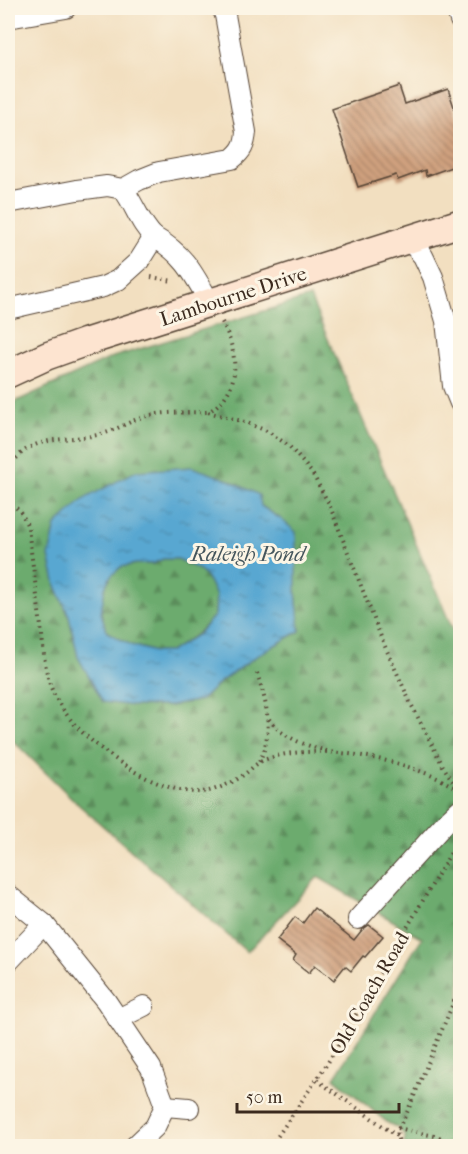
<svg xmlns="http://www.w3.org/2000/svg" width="468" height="1154" font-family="'IM FELL French Canon',serif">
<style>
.forest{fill:url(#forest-firs);stroke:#546a46;stroke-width:1.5;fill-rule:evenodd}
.water{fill:url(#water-ripples);stroke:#4a6878;stroke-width:1.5;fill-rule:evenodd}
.building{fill:url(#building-back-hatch)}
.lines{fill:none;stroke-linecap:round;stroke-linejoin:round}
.street-casing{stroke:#564536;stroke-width:22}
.secondary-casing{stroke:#564536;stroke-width:30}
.path{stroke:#564536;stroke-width:4;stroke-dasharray:1.5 4.5;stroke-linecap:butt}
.street{stroke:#fff;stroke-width:20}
.secondary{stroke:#fde4d0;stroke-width:27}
.labels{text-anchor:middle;stroke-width:6;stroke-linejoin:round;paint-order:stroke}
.street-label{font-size:20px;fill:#3b2a1e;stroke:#fcf5e5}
.water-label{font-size:21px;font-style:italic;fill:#45565d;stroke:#fcf5e5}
</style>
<defs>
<pattern id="forest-firs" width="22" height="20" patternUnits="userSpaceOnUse" patternTransform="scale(1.5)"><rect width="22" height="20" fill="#6cab6e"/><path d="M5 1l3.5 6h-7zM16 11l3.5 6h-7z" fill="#5a8b5a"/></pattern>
<pattern id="water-ripples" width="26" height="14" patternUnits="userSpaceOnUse" patternTransform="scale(1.5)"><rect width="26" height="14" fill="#58a7d1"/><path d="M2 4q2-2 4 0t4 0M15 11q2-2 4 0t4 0" fill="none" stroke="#4a88a9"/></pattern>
<pattern id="building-back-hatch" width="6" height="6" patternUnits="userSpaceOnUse" patternTransform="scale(1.5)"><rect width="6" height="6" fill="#cfa07e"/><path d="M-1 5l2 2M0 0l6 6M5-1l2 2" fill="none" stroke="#a98367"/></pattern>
</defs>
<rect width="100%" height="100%" fill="#fcf5e5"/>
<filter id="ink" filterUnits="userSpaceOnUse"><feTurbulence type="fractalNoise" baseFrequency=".0167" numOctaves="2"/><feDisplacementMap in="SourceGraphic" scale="12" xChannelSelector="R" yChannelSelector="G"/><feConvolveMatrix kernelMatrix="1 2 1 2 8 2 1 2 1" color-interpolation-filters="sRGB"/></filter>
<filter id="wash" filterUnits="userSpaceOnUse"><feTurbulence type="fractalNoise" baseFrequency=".008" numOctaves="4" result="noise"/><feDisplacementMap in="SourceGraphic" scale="24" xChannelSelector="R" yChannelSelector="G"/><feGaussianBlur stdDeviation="1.35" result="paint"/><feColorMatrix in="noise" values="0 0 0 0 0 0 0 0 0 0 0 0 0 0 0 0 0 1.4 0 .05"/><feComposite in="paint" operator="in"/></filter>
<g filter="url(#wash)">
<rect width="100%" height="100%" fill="#f2dfc0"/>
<g class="forest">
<path d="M310,297L450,623L460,645V1146H404L405,1136L398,1128L388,1123L334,1078L422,938L318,877L247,952L80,806L8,736V405L113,357ZM261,506L281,519L296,592L300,631L261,653L221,681L201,700L170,706H134L78,657L69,616L56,586Z"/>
<path d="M163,559H178L200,570L209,580L216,596L215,615L198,633L170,652H155L131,645L107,632L101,613L105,587L111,576L121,567L136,564H152Z"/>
</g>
<path class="water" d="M192,467L229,480L259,495L261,506L281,519L296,532V592L300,631L261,653L221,681L201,700L170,706H134L103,702L78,657L69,616L56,586L49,556L56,525L84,499L136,471ZM163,559H178L200,570L209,581L216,596L215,615L198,634L170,652H155L131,645L107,632L101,613L105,587L111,576L121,567L136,564H152Z"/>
<g id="blocks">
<g class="building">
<path d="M399,86L405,104L448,89L460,125V164L426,176L425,170L398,180L396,175L358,187L332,109Z"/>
<path d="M314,908L354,940L362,930L369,925L383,936L365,957L363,956L351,971L345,966L334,980L315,965L309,973L293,960L296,955L277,940L295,917L303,923Z"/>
</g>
</g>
</g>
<g filter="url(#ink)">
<use href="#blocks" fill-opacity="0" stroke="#564536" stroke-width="1.5"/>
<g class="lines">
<g class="street-casing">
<g id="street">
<path d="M456,8L460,20"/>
<path d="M8,18L66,8"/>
<path d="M123,189L139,180L159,172L232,159C242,151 245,145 246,132L225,15L222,8"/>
<path d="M8,203L77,190L107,186L123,189C135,205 140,224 154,237"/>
<path d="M409,240L423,256L433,277L446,321L453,386L460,403"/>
<path d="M8,309L103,287L118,280L139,261L154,237C185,255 193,273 210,303"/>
<path d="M8,895L44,924L106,1001L151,1068L165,1106L155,1127L135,1146"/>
<path d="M358,919L447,821L460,809"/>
<path d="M8,962L44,924"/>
<path d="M118,1019L144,1006"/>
<path d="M165,1106L189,1108"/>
</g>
</g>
<g class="secondary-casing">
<path id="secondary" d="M8,374L47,356L86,342L460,223"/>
</g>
<g class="path">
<path d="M151,277L173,281"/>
<path d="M222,322C239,354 242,392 208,412L245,422L269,432L289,446L312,473L329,504L383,642L411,704L443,766L457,788"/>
<path d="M8,467C13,462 18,456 24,451C46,435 79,441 105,433C118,429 130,421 143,417C163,411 187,413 208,412"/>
<path d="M8,499L22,514L28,527C32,561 37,594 41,627C44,650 44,677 56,698C72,728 100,749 127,767C149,781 182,796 209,791C220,788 232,783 242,776C248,772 253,766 260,762C308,738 414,760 457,789"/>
<path d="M257,673C267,703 274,732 259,762"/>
<path d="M269,719C282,738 305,745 327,751"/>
<path d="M317,1080L397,1136"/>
<path d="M398,1128L439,1137L457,1146"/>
<path d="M271,1146L327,1064L456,844"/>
<path d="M400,1146C395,1131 398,1128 406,1115L460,987"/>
</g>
<use href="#street" class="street"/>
<use href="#secondary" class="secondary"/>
</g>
</g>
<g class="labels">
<g class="street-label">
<text transform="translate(233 296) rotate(-18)" y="7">Lambourne Drive</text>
<text transform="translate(369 993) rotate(-60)" y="7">Old Coach Road</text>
</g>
<g class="water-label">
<text x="248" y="561">Raleigh Pond</text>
</g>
</g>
<rect width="468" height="1154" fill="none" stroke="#fcf5e5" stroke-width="30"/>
<path d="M237 1103v9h162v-9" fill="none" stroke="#3b2a1e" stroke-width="3"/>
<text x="246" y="1103" font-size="18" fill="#3b2a1e" stroke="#fcf5e5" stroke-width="4.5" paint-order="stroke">50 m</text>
</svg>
